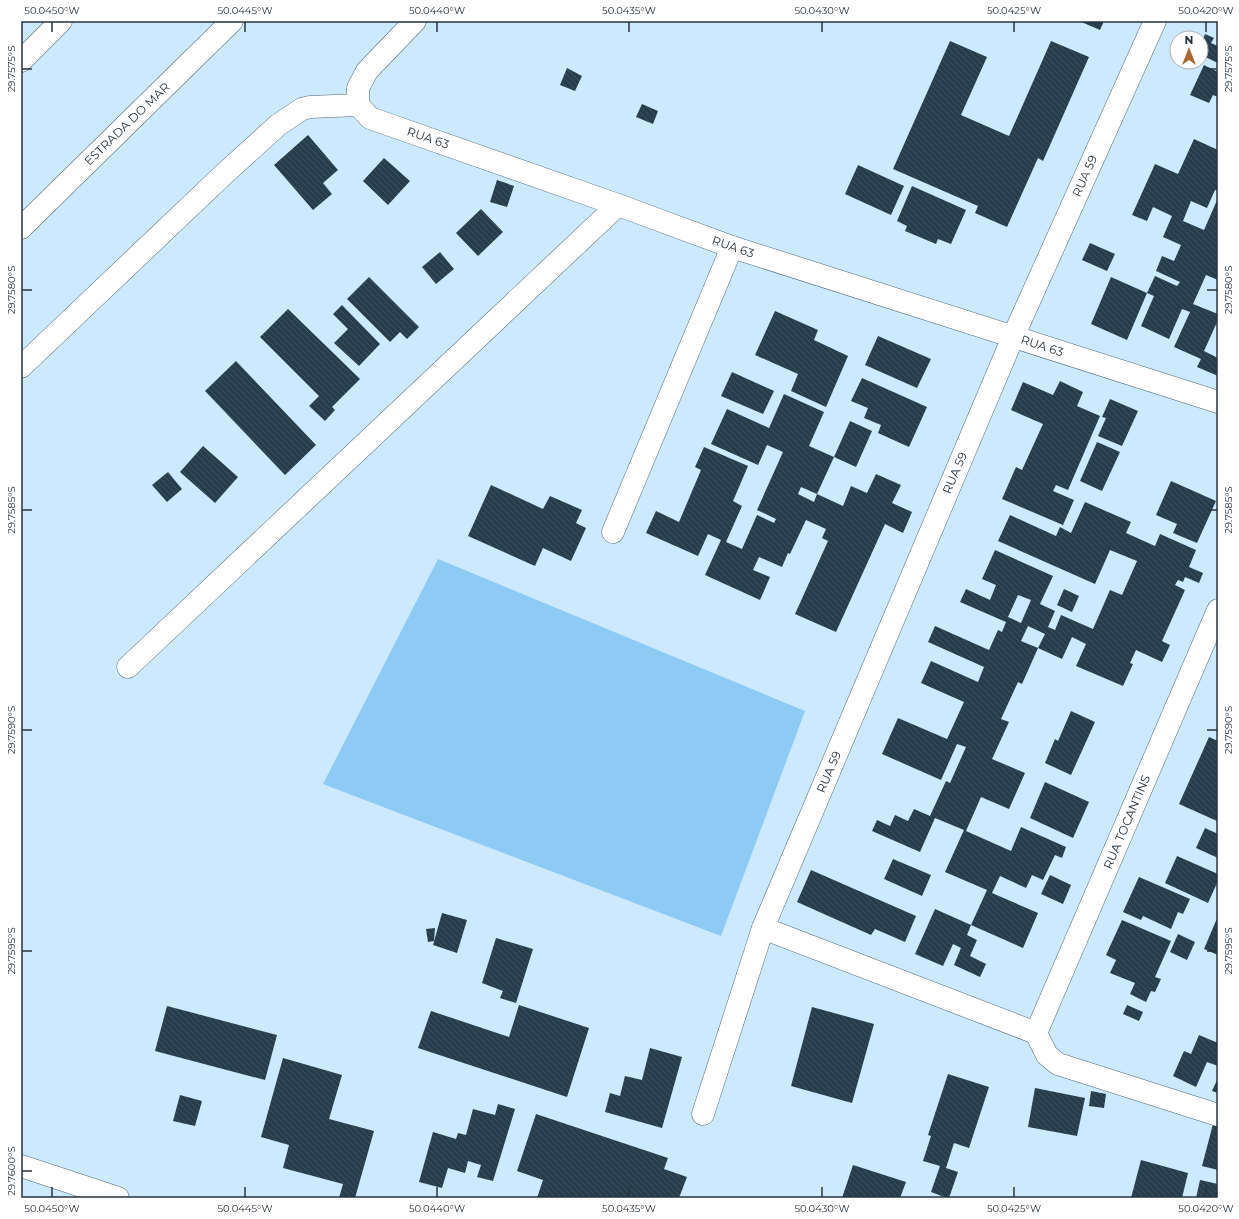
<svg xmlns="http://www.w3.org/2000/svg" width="1239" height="1219" font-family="Montserrat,sans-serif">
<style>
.grass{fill:#8dcaf4}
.building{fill:url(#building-back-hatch);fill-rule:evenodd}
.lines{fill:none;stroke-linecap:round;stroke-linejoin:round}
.minor-casing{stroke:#516a7c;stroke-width:23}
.tertiary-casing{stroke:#516a7c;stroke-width:23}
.primary-casing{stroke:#516a7c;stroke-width:23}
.minor{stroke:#fff;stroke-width:22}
.tertiary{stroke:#fff;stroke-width:22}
.primary{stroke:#fff;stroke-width:22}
.ticks{fill:none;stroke:#28333b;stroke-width:1.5}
.labels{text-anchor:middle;stroke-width:4;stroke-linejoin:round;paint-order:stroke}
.street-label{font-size:12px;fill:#28333b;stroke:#fff}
.neatline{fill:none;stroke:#28333b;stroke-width:1.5}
.ticks-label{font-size:10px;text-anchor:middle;fill:#28333b}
</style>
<defs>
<pattern id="building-back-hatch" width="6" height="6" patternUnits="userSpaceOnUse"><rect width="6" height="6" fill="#263d4d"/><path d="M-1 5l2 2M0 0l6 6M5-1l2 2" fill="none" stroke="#3d515f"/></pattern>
</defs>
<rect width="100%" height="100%" fill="#cde9fd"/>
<path class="grass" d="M438,559L805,711L721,936L323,784Z"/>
<g class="building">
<path d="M1079,21H1104L1100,30Z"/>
<path d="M1205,34L1214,38L1211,43L1218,46V63L1201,55V44Z"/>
<path d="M950,41L987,57L961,115L1009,136L1051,41L1089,57L1043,161L1038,158L1007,227L975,213L978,206L893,169Z"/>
<path d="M1204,65L1218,72V97L1213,95L1209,103L1190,95Z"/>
<path d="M567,68L582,76L575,91L560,85Z"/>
<path d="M642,104L658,111L653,124L636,117Z"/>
<path d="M308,135L338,170L323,183L332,194L313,210L274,165Z"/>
<path d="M1194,139L1218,150V191L1215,190L1207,208L1191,201L1183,221L1204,230L1218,198V280L1206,275L1193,304L1218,314V320L1204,351L1218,358V376L1197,367L1201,359L1174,347L1190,312L1182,309L1169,339L1141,326L1154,296L1147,293L1127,340L1091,324L1111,277L1147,293L1155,276L1177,286L1180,282L1156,271L1162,256L1174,261L1181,245L1163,237L1172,216L1153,207L1147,221L1132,215L1155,164L1178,174Z"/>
<path d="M384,158L410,181L388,205L363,181Z"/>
<path d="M858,165L904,186L891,215L845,194Z"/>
<path d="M497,180L514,186L507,207L490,202Z"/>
<path d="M912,186L966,210L951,244L938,239L936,244L905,231L907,226L897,221Z"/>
<path d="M481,209L503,232L478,256L456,233Z"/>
<path d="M1090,243L1115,254L1107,271L1082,260Z"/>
<path d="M440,252L454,269L436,284L422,267Z"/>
<path d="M369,277L419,327L407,339L400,332L390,342L347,299Z"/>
<path d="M342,305L380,344L359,366L334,343L348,329L333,314Z"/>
<path d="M288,309L360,379L332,407L335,410L325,421L309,406L319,396L260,337Z"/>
<path d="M775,311L818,330L814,340L848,356L826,407L791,391L798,374L755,355Z"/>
<path d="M878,336L931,359L917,388L865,365Z"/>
<path d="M236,361L316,445L285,475L205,391Z"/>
<path d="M732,372L774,391L763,414L721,396Z"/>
<path d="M862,378L927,407L909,447L878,433L881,425L864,418L868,408L851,401Z"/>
<path d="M1060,381L1083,392L1077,406L1100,416L1068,490L1056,485L1053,491L1074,500L1063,525L1002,499L1016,467L1022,470L1043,424L1011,410L1023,382L1053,395Z"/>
<path d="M784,394L824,412L809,446L834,457L817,494L843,506L851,486L867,493L876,474L901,485L892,503L912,512L903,533L885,524L836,632L795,614L828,541L822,538L826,529L806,520L790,554L788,553L782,567L759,557L753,570L770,577L760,600L705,575L721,540L708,534L698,556L646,533L656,511L679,522L701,470L695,467L704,447L748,466L733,501L742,506L726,542L742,549L757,515L774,523L776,519L757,510L783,452L767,445L758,465L711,444L727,409L769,428ZM801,487L817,494L814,502L798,494Z"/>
<path d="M1110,399L1138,411L1122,446L1098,436L1106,418L1102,417Z"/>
<path d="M850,421L872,431L856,467L834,457Z"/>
<path d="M1097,442L1120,452L1102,491L1080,481Z"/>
<path d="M203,446L238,477L215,503L180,472Z"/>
<path d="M168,472L182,489L167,502L152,485Z"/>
<path d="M1171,481L1216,501L1197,543L1173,533L1177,524L1156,515Z"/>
<path d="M491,485L543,509L550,496L582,510L576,523L586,528L571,561L543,548L535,566L468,536Z"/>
<path d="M1085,502L1131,522L1126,533L1155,546L1160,534L1196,550L1189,567L1203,573L1199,583L1185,577L1183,582L1178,580L1175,585L1185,590L1162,641L1170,645L1162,662L1136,650L1130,663L1133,664L1123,686L1076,666L1086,644L1072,637L1062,659L1038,648L1045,634L1028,626L1021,641L1038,648L1022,684L1018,682L1001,719L1009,722L992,759L1025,773L1009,809L981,797L966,831L1011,851L1021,827L1066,847L1062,858L1055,855L1043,880L1032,875L1026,888L1000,876L992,893L1038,913L1023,948L971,925L987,890L945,872L964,830L935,818L920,852L872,831L877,820L890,826L895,815L908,821L914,809L930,816L946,781L950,783L966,747L957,744L941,780L882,754L898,718L947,739L964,702L921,683L931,661L978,682L984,667L928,642L935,626L989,650L998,630L1002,632L1006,622L960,602L966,589L990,600L996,585L982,579L995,550L1053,576L1040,604L1055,611L1048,627L1055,630L1061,615L1093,629L1110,590L1122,595L1137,561L1110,550L1095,584L998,541L1010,515L1056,536L1060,527L1071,533ZM1018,595L1031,600L1021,623L1008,617Z"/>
<path d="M1064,589L1079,596L1072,612L1057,605Z"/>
<path d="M1071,711L1095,722L1071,775L1045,763L1055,739L1058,741Z"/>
<path d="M1209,737L1218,741L1217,821L1179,804Z"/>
<path d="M1045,782L1089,802L1073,838L1030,818Z"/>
<path d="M1205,828L1218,834V858L1196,848Z"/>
<path d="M1177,856L1218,874V881L1208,903L1165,883Z"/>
<path d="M893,859L931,875L922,896L884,879Z"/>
<path d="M811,870L916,916L905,942L875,929L871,935L797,902Z"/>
<path d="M1050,875L1071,885L1063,904L1041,894Z"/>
<path d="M1139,877L1190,899L1183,914L1178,912L1171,929L1143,916L1141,920L1123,912Z"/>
<path d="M935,909L971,925L967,935L977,940L970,956L986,964L980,977L954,965L961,948L953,944L943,966L915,954Z"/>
<path d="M442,913L467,920L457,953L433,945Z"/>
<path d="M1218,916V955L1204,949Z"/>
<path d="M1122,920L1171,941L1155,977L1161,979L1155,992L1151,991L1146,1002L1130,994L1135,983L1110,973L1116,960L1106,955Z"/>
<path d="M435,928L434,941L428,942L426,929Z"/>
<path d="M1178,934L1195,942L1187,960L1170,952Z"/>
<path d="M496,938L533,949L516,1003L500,998L503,991L482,983Z"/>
<path d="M519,1005L589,1028L567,1097L418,1048L431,1011L509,1037Z"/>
<path d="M1127,1005L1143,1012L1139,1021L1123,1014Z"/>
<path d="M167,1006L277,1035L265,1080L155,1051Z"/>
<path d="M812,1007L874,1024L852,1103L791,1086Z"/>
<path d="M1199,1035L1218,1043V1066L1207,1062L1196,1087L1173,1076L1184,1051L1191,1054Z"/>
<path d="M650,1048L682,1057L662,1128L605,1112L610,1093L620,1096L625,1076L642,1080Z"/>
<path d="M283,1058L342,1075L329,1119L374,1131L355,1198H339L343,1184L283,1168L289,1145L261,1137Z"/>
<path d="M948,1074L989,1087L969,1148L954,1143L946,1168L958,1172L949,1198H947L931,1192L940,1166L923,1161L931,1136L928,1135Z"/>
<path d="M1218,1078V1093L1212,1091Z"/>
<path d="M1035,1088L1085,1098L1077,1136L1028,1127Z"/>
<path d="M1091,1091L1106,1094L1104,1108L1089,1106Z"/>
<path d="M180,1095L202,1101L195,1126L173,1121Z"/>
<path d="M498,1104L515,1109L493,1181L477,1177L481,1165L468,1161L465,1173L448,1168L442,1188L419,1182L433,1132L456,1139L458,1133L466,1135L473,1109L495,1115Z"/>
<path d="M536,1114L668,1158L664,1169L687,1177L679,1198H537L543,1180L517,1171Z"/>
<path d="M1213,1124L1218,1125V1170L1202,1166Z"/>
<path d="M1141,1160L1188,1173L1182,1198H1131Z"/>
<path d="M853,1165L906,1182L900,1198H842Z"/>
<path d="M1200,1180L1218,1184V1198H1196Z"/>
</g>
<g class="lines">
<g class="minor-casing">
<g id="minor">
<path d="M415,21L367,71L358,88V105L370,118L618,205L732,247L1218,402"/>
<path d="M21,61L61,21"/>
<path d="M21,367L223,175L278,125L302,109L310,107L358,105"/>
<path d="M613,532L732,247"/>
<path d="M128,667L618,205"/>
<path d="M763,928L1036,1033L1047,1055L1058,1064L1218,1115"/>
<path d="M1036,1033L1218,610"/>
<path d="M703,1114L763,928L1013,337L1155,21"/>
</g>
</g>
<g class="tertiary-casing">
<path id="tertiary" d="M21,1166L118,1198"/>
</g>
<g class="primary-casing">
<path id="primary" d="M21,228L232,21"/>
</g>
<use href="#minor" class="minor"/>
<use href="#tertiary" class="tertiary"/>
<use href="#primary" class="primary"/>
</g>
<path class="ticks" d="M52,22V32M245,22V32M437,22V32M629,22V32M822,22V32M1014,22V32M1206,22V32M22,69H32M1207,69H1217M22,290H32M1207,290H1217M22,510H32M1207,510H1217M22,730H32M1207,730H1217M22,951H32M1207,951H1217M22,1171H32M52,1187V1197M245,1187V1197M437,1187V1197M629,1187V1197M822,1187V1197M1014,1187V1197M1206,1187V1197"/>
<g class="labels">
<g class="street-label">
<text transform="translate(127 124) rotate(-44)" y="4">ESTRADA DO MAR</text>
<text transform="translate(428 138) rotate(19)" y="4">RUA 63</text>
<text transform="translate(1085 176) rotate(-66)" y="4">RUA 59</text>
<text transform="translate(733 247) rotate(19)" y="4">RUA 63</text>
<text transform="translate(1042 346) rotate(18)" y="4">RUA 63</text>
<text transform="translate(955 473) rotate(-67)" y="4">RUA 59</text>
<text transform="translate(829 772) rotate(-67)" y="4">RUA 59</text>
<text transform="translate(1127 822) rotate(-67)" y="4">RUA TOCANTINS</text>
</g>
</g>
<rect width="1239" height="1219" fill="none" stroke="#ffffff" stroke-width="44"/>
<g transform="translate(1189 50)"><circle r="19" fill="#ffffff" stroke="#a9adb1"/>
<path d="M0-3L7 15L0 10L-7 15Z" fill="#a86831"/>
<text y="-6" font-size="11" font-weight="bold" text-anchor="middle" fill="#28333b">N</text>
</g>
<rect x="22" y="22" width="1195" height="1175" class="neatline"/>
<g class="ticks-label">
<text x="52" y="14">50.0450°W</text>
<text x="245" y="14">50.0445°W</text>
<text x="437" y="14">50.0440°W</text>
<text x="629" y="14">50.0435°W</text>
<text x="822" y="14">50.0430°W</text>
<text x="1014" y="14">50.0425°W</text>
<text x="1206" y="14">50.0420°W</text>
<text transform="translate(11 69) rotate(-90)" y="4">29.7575°S</text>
<text transform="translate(1228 69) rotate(-90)" y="4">29.7575°S</text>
<text transform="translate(11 290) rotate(-90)" y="4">29.7580°S</text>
<text transform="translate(1228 290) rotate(-90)" y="4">29.7580°S</text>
<text transform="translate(11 510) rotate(-90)" y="4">29.7585°S</text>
<text transform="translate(1228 510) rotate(-90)" y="4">29.7585°S</text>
<text transform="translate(11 730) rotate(-90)" y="4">29.7590°S</text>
<text transform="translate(1228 730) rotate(-90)" y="4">29.7590°S</text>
<text transform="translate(11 951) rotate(-90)" y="4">29.7595°S</text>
<text transform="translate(1228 951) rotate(-90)" y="4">29.7595°S</text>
<text transform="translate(11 1171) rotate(-90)" y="4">29.7600°S</text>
<text x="52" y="1212">50.0450°W</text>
<text x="245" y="1212">50.0445°W</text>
<text x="437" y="1212">50.0440°W</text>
<text x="629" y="1212">50.0435°W</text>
<text x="822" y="1212">50.0430°W</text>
<text x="1014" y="1212">50.0425°W</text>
<text x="1206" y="1212">50.0420°W</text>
</g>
</svg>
